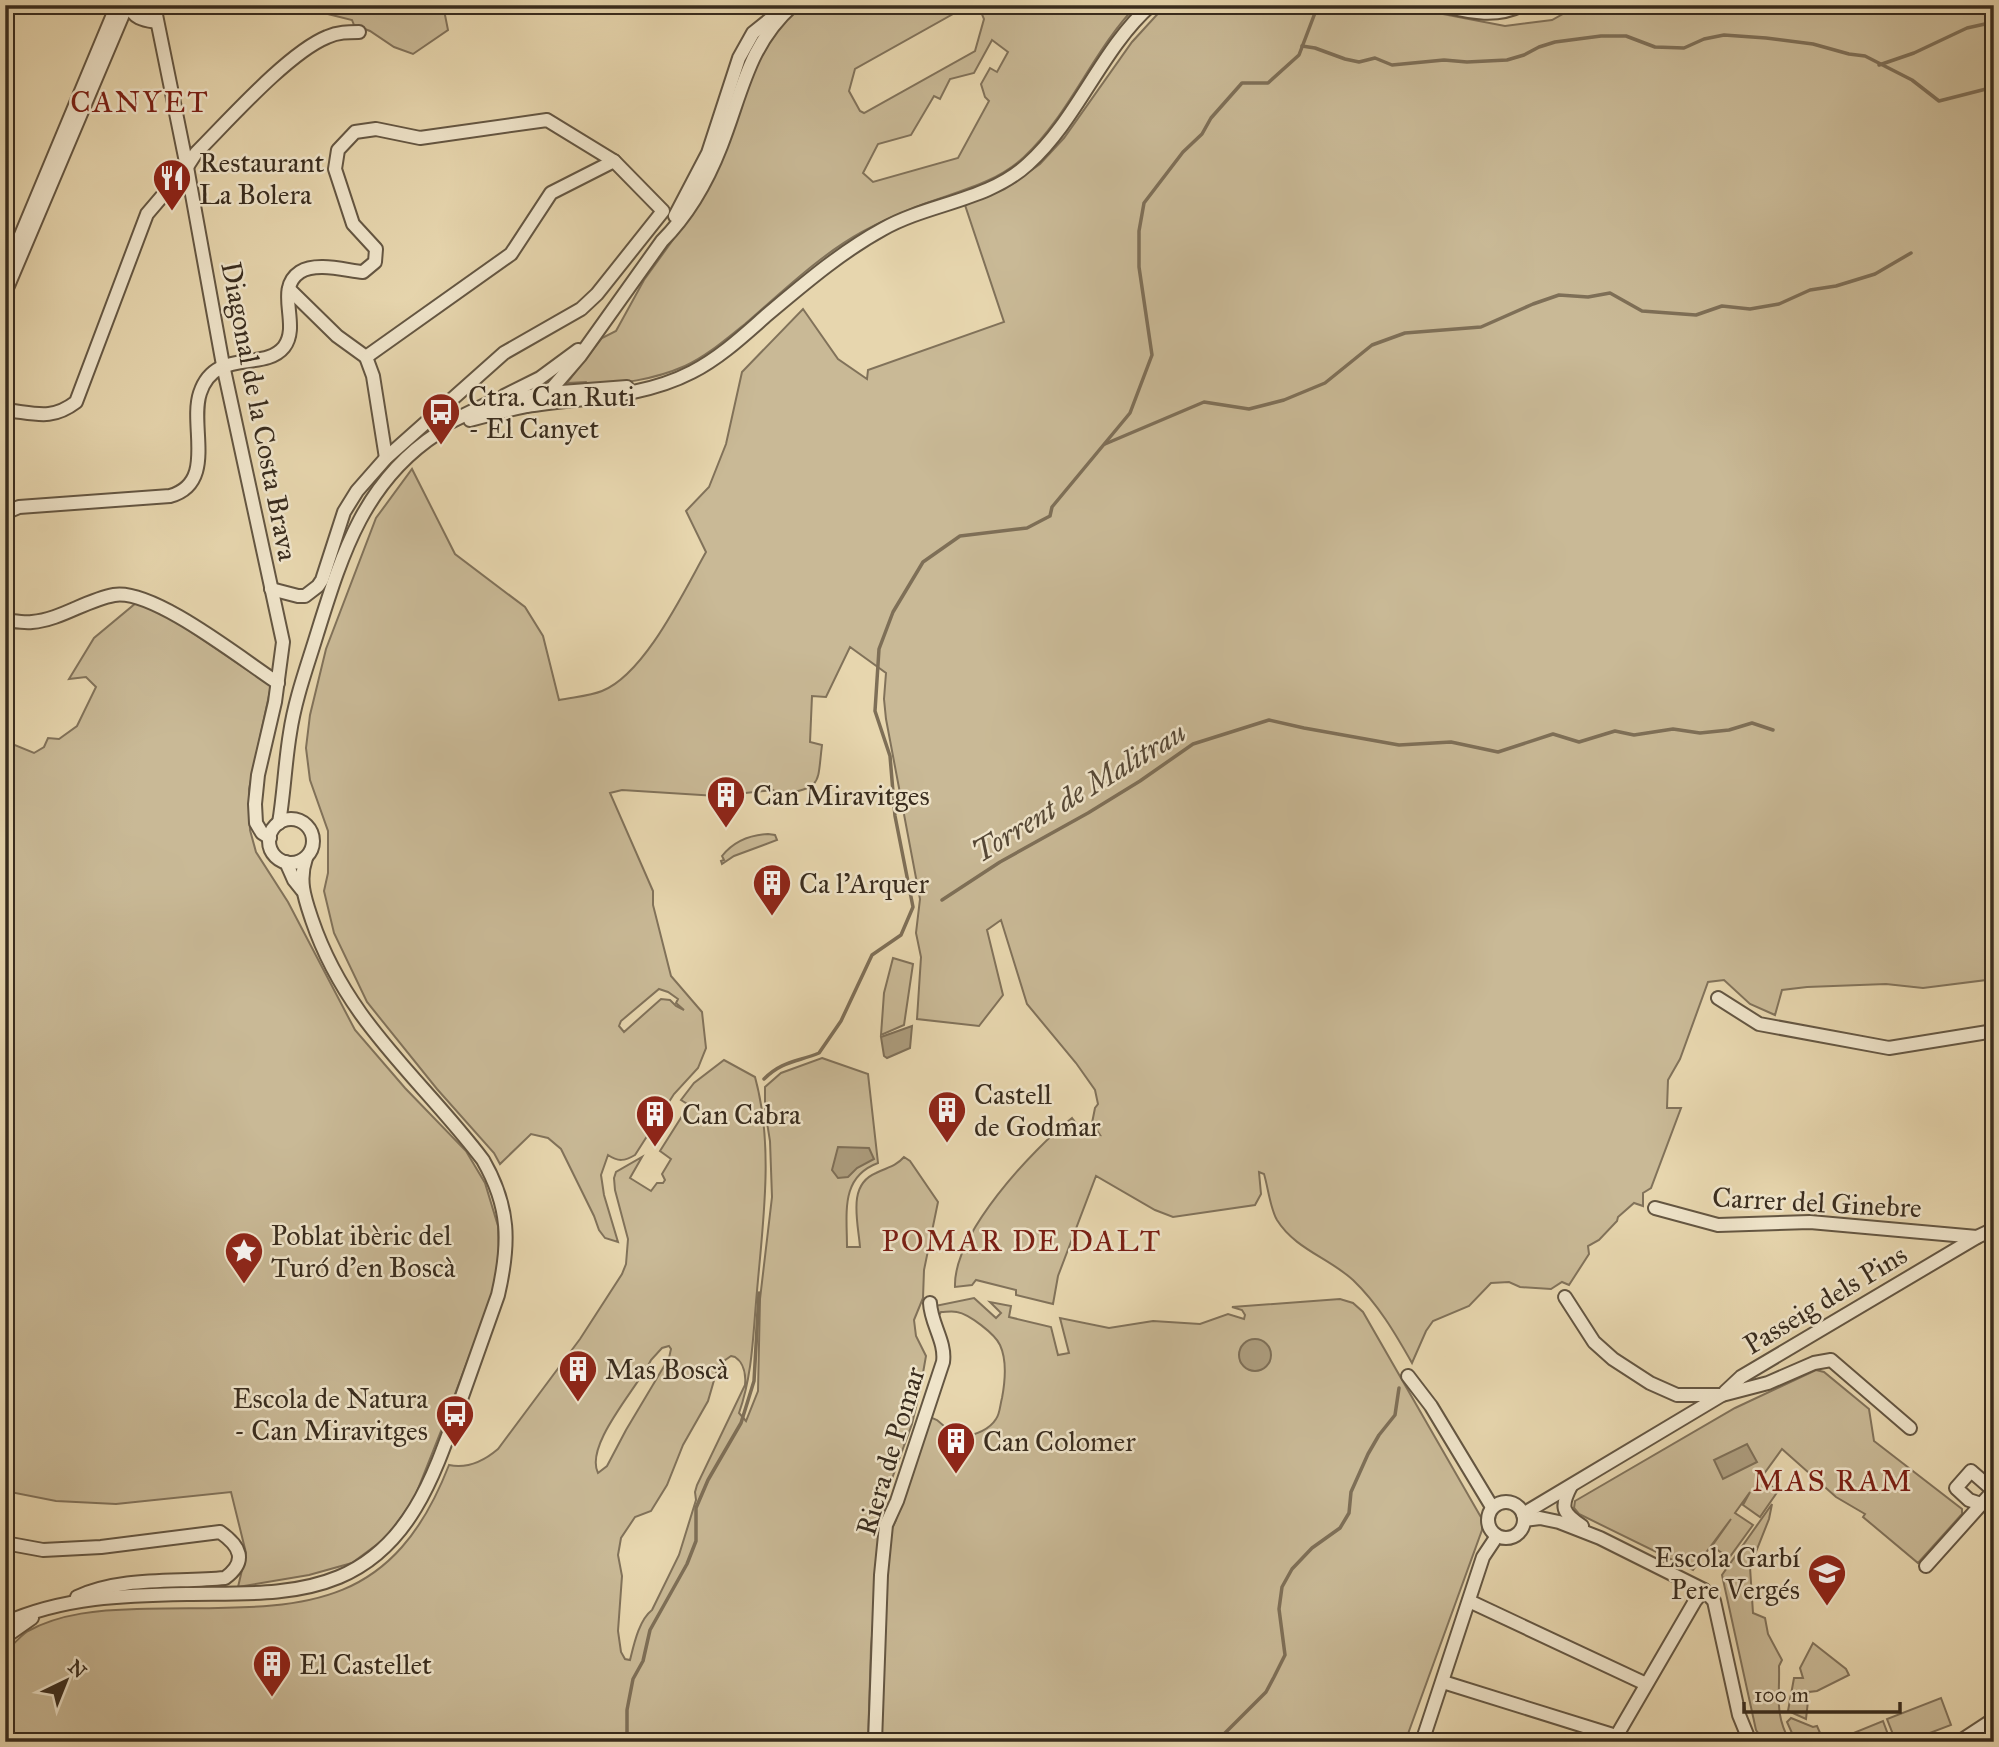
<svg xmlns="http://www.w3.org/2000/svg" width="1999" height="1747" font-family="'IM FELL Great Primer',serif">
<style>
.green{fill:#c9b996;stroke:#81725a;stroke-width:2;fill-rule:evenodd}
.water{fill:#ac9c7d;stroke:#7e6f57;stroke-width:2}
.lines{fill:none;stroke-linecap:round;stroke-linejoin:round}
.stream{stroke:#7e6f57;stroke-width:3.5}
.minor-casing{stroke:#645642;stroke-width:16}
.minor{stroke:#efe4ca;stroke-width:12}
.labels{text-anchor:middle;stroke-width:5;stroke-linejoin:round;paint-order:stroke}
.poi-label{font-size:28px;fill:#392c1e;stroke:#efe4ca;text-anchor:start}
.street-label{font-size:28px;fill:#392c1e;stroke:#efe4ca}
.neighbourhood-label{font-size:30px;letter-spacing:2px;fill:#7a1f14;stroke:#efe4ca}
.water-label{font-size:30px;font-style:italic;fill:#564836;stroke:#efe4ca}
</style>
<rect width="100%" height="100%" fill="#e7d6ae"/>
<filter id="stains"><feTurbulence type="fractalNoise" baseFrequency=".00286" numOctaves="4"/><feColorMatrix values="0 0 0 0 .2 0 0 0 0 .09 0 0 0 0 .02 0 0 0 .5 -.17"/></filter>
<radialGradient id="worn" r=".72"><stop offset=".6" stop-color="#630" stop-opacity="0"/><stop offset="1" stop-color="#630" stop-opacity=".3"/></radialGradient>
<g class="green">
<path d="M320,5H443L448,30L413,54L394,47L370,31L354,25L352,20L316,11Z"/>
<path d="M803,5H969L855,69L849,91L860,111L864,113L975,51L984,19L979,7L974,5H1016L1025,12L1037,5H1137C1093,50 1070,114 1024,157C996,183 959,191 924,204C903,212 882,221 862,232C820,255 781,293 745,324C726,339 707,356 685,366C653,380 621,384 587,385L586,382L567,383L602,338L616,331L644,280L680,230L740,94L782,21ZM992,40L1008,52L997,72L990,68L981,84L985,97L989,101L958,158L873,182L863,173L878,144L911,135L934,96L940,99L950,79L974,73Z"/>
<path d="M1169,5H1396L1505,26L1552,20L1579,5H1994V979L1923,988L1886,984L1807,987L1782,990L1775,1015L1750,1004L1724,980L1708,982L1680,1059L1668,1080L1667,1108H1681L1651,1188L1643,1193V1206L1634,1203L1618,1217L1617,1221L1599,1240L1588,1246L1589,1254L1569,1285L1562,1282L1551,1289L1520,1287L1509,1282L1491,1283L1469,1306L1433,1321L1426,1331L1412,1363C1395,1333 1378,1304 1353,1280C1329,1258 1295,1249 1277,1220C1270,1208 1268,1187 1264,1174L1259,1172L1261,1194L1255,1205L1173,1217L1155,1210L1096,1176L1058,1276L1053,1304L1016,1295V1290L976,1280L972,1285L955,1287C953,1234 1032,1150 1072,1118C1080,1129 1086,1133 1100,1135L1092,1123L1095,1108L1098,1104L1095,1090L1076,1063L1027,1004L1001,920L987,930L1003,995L979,1026L917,1019L921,957L916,933L920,899L886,719L884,699L886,673L850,647L826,697L812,696L810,742L822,745C817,785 823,786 782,795L773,790L717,796L622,790L610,793L653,891V905L671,976L702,1012L706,1048L698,1068L674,1094L635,1155C625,1161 618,1162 608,1155L601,1175L604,1195L618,1242L605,1238L599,1230L594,1216L561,1149L548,1138L531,1134L500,1164L494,1153L437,1089L367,1002L334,933L324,891L328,873V831L310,780L306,748L310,715L326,649L376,518L412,469L455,554L525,607L543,636L559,700C573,697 590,696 602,691C645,674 684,591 706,552L686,511L709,487L726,444L742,372L803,309L838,359L867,379L868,370L1004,322L965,205L1011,185L1040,164L1064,138L1132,42L1163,8ZM659,989L668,992L678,999L676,1003L684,1010L676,1006L670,1000L661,999L624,1032L619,1026L621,1021Z"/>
<path d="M136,603L169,617L271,686L249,789L250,830L256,852L288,902L355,1030L405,1088L466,1151L485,1183L498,1226L499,1259L492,1296L441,1431L414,1499L387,1537L352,1563L309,1575L238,1587L246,1553L231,1492L116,1504L56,1501L5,1491V741L34,753L44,747L48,738L59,739L77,726L96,687L86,677L69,679L94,638Z"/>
<path d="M768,834L775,835L777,840L734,856L722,864L721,861L724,860L722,856C734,841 749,835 768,834Z"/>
<path d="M893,958L913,964L904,1025L881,1035L884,993Z"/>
<path d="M822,1058L868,1074L878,1163C840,1177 847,1213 847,1247H860C858,1221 847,1185 876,1173C888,1167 895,1167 904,1157L910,1161L938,1202L924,1270L923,1298L914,1320L916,1336L926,1356L920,1390L912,1424L886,1495L883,1513L871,1647L868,1742H5V1653C12,1646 20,1636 28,1631C61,1613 100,1610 137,1609C283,1605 386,1627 449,1465C468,1469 484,1461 498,1449L580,1339L622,1274L626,1264L628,1239L615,1190L614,1178L616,1172L642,1157L630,1178L651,1191L657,1183H663L665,1180L662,1174L671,1159L660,1151L689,1105L681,1100L694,1083L724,1060L755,1077C774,1146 763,1221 757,1291C753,1333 753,1373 739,1413L746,1421L758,1391L760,1299L772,1197L770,1141L765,1110V1087L781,1073ZM669,1346L671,1349L669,1358L626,1430L607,1466L598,1473C584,1445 638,1387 651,1360L662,1348ZM731,1356L735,1357C744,1363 746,1375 745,1385L697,1485L695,1492L696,1500L679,1555L652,1610C639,1620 634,1644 630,1660L625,1659L621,1652L618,1631L622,1576L618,1555L621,1538L635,1517L651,1511L667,1485L683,1445L708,1401L717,1370L721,1363Z"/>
<path d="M974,1298L996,1318L1001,1313L990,1302L1011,1306L1009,1317L1051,1327L1058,1355L1069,1353L1060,1318L1109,1328L1153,1321L1200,1324L1228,1314L1244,1319L1245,1315L1242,1310L1232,1307L1340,1299L1353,1303L1363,1312L1482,1519V1530L1405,1742H879L889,1535L896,1520L898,1508L930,1417L937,1420L958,1438C971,1436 988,1432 996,1419C1000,1414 1000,1405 1002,1398C1005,1382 1007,1360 1000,1345C995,1334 969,1314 957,1312C952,1311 946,1312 941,1312L936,1320L935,1306Z"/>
<path d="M1816,1370L1824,1372L1869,1409L1874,1441L1962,1509V1514L1918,1563L1863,1517L1865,1514L1836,1497L1782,1449L1761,1478L1778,1491L1760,1517L1743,1505L1750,1492L1735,1513L1753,1525L1729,1558L1712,1546L1731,1519L1693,1570L1579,1514L1574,1508L1575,1501L1735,1408Z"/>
<path d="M1772,1504L1769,1519L1750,1567L1753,1613L1765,1618L1768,1634L1782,1660L1779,1666C1780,1697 1774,1713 1790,1742H1765L1756,1730L1722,1575Z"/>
<path d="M1813,1643L1846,1669L1849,1675L1817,1691L1809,1692L1806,1719L1788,1711L1794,1678H1803L1800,1668Z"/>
<path d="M1941,1698L1951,1725L1906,1742H1896L1887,1719Z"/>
<path d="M1791,1718L1813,1727L1817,1726L1824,1742H1796L1787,1722Z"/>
<path d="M1883,1721L1890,1740L1884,1742H1854L1851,1734Z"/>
</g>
<g class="water">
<path d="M912,1026L910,1048L887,1058L884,1056L881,1037Z"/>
<path d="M838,1147L869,1148L874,1159L857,1168L848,1177L838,1178L832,1170Z"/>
<circle cx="1255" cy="1355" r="16"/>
<path d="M1747,1444L1757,1462L1723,1479L1714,1460Z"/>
</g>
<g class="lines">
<g class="stream">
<path d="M1302,46L1315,48L1345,59L1359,62L1375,58L1392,65L1444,60L1467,62L1507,60L1524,55L1539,47L1555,42L1601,36H1626L1655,47L1684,48L1704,39L1724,35L1766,38L1813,44L1849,54L1865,56L1912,80L1939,101L1994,87"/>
<path d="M1879,65L1914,53L1967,28L1994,22"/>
<path d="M1105,444L1204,402L1249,409L1284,400L1325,383L1372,345L1405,333L1481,327L1533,304L1559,295L1588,297L1610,293L1642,311L1696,315L1722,306L1750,309L1779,304L1810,290L1836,286L1875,274L1911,253"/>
<path d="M942,900L1000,862L1088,813L1140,781L1193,744L1269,720L1304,728L1399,745L1451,742L1498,752L1553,734L1579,742L1615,731L1634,735L1673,729L1700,733L1729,730L1752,723L1773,730"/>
<path d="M764,1079C782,1061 797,1062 819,1053L841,1021L872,955L901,935L913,907L895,816L890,756L875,711L879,649L893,612L923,562L960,536L1027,528L1050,516L1052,507L1130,413L1152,355L1139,267V231L1144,203L1183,152L1202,134L1211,118L1242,83H1268L1299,55L1318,5"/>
<path d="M627,1742V1710L633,1679L643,1661L650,1630L687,1564L696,1541V1508L708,1480L741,1423L754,1381L759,1293"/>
<path d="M1216,1742L1266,1692L1274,1677L1285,1655L1279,1609L1282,1587L1292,1569L1312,1548L1340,1528L1349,1513L1351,1492L1368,1454L1379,1435L1395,1415L1399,1388"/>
</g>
<g class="minor-casing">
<g id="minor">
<path d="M129,5C133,19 145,20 157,22"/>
<path d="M154,5L187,167L223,365L283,642L275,702L258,775L255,804L256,823L262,833L270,838"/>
<path d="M1439,5C1467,11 1494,19 1522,5"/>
<path d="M675,216L708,153L739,58L753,33L774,16"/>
<path d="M8,266L117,5"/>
<path d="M289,289L337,336L366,357"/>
<path d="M5,293L127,5"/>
<path d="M366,357L511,254L551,193L614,161"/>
<path d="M366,357L373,376L386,458"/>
<path d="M544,395L548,393L580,356L662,241C689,214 707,182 721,146C742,93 748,45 793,5"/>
<path d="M504,396L540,378L578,350"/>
<path d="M5,410C35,413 51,421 76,402L147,214L187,167L196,153C228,121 288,53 327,37C338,32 348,32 359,32"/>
<path d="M470,420C489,415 508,410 527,406C583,397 640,399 692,372C721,357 744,335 768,314C805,283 841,252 883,229C929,203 988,201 1028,164C1078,119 1101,49 1151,5"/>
<path d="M5,513L19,507L170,496C217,483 189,426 200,393C215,347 264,372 284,347C301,325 274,289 300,272C316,262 344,270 363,272L375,262L376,249L353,224L335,169L338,150L355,132L376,129L420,138L547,120L614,161L663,211L597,294L581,309L504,353L386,458L357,491L344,512L322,580L318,586L305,596H298L271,589"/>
<path d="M5,620C14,621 24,623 32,622C60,620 86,600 114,595C153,588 244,661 278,683"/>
<circle cx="291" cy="841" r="22"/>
<path d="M279,823C284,793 285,763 290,733C295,699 307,667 317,634C342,554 364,481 438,433L440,427L489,403L548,393L627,387"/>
<path d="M286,862L294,880L302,890"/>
<path d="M1718,998L1759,1024L1889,1048L1994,1031"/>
<path d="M1655,1208L1718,1225L1810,1222L1977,1237"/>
<path d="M1565,1297L1594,1342L1613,1359L1650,1383L1677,1395H1722"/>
<path d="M1408,1376L1431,1406L1492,1507"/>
<path d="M1725,1392L1741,1377L1977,1237L1994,1229"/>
<path d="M1571,1486C1560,1507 1562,1513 1582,1526"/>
<circle cx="1506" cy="1520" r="18"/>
<path d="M1981,1504L1969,1500L1956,1488L1971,1471L1994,1491"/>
<path d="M1523,1514L1722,1395L1768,1383L1814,1363L1831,1360L1910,1428"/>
<path d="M1524,1520L1540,1518L1559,1522L1600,1538L1704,1590L1714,1601L1739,1715L1750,1742"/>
<path d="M5,1543L43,1550L101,1547L220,1532C240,1546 248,1561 225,1578C176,1583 123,1576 77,1597"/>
<path d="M1926,1566L1994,1490"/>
<path d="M1469,1601L1646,1684"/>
<path d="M5,1623C63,1597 125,1595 187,1594C237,1593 291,1597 339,1577C411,1547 435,1473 459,1405C472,1368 485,1332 498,1295C510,1243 510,1207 483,1160C421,1078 347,1023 312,920C305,899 298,881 306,858"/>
<path d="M5,1637L32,1618"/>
<path d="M1443,1682L1616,1736"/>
<path d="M875,1742L881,1575L886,1525L897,1501L943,1362C946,1342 931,1324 930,1303"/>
<path d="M1422,1742L1483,1557L1497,1536"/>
<path d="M1613,1742L1695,1601L1704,1590"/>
<path d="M1959,1742L1994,1719"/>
</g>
</g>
<use href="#minor" class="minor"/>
</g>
<defs>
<g id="restaurant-pin" transform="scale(2.0125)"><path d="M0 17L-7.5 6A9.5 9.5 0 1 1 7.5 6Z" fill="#8f2418" stroke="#efe4ca"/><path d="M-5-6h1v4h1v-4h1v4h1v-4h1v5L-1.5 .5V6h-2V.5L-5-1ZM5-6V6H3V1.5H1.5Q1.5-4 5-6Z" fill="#fff"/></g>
<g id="bus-pin" transform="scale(2.0125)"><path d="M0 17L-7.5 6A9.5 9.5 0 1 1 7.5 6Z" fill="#8f2418" stroke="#efe4ca"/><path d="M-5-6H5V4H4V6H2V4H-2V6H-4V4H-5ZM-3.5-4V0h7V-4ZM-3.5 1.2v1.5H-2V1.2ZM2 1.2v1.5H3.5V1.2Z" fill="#fff"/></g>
<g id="building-pin" transform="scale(2.0125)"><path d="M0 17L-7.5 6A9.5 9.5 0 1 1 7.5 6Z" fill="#8f2418" stroke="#efe4ca"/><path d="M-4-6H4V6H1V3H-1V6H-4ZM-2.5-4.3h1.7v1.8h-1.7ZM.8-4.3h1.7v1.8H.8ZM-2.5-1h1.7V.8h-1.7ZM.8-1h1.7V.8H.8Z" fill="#fff"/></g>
<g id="sight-pin" transform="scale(2.0125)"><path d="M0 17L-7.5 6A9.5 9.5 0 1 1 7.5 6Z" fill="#8f2418" stroke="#efe4ca"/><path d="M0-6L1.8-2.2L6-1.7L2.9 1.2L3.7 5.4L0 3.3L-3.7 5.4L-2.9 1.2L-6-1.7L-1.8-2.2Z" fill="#fff"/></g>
<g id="school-pin" transform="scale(2.0125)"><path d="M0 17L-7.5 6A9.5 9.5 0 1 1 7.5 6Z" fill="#8f2418" stroke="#efe4ca"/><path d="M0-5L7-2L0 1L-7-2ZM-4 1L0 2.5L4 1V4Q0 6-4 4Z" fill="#fff"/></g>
</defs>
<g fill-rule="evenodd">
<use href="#restaurant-pin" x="172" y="178"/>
<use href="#bus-pin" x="441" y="412"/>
<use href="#building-pin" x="726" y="795"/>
<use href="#building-pin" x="772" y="883"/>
<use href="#building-pin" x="947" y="1110"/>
<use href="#building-pin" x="655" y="1114"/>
<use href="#sight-pin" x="244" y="1251"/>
<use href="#building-pin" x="578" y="1369"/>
<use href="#bus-pin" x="455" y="1414"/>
<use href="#building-pin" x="956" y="1441"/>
<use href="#school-pin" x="1827" y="1573"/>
<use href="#building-pin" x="272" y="1664"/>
</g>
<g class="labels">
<g class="poi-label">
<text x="199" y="172">Restaurant<tspan x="199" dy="32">La Bolera</tspan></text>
<text x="468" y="406">Ctra. Can Ruti<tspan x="468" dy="32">- El Canyet</tspan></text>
<text x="753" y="805">Can Miravitges</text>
<text x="799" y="893">Ca l'Arquer</text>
<text x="974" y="1104">Castell<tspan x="974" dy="32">de Godmar</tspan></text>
<text x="682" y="1124">Can Cabra</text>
<text x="271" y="1245">Poblat ibèric del<tspan x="271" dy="32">Turó d'en Boscà</tspan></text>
<text x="605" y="1379">Mas Boscà</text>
<text x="428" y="1408" text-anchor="end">Escola de Natura<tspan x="428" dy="32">- Can Miravitges</tspan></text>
<text x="983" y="1451">Can Colomer</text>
<text x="1800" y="1567" text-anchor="end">Escola Garbí<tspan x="1800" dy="32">Pere Vergés</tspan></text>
<text x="299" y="1674">El Castellet</text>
</g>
<g class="street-label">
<text transform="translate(260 411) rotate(79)" y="10">Diagonal de la Costa Brava</text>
<text transform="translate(1817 1202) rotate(3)" y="10">Carrer del Ginebre</text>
<text transform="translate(1825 1299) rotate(-31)" y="10">Passeig dels Pins</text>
<text transform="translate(890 1451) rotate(-73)" y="10">Riera de Pomar</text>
</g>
<g class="neighbourhood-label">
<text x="140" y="112">CANYET</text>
<text x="1022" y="1251">POMAR DE DALT</text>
<text x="1833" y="1491">MAS RAM</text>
</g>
<g class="water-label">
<text transform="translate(1079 792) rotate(-31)" y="10">Torrent de Malitrau</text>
</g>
</g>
<rect width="1999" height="1747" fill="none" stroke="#e7d6ae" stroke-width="28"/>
<rect x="7" y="7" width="1985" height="1733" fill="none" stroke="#392c1e" stroke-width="3.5"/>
<rect x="14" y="14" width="1971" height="1719" fill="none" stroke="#392c1e" stroke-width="2"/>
<g transform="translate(66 1681) rotate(43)" stroke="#efe4ca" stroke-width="5" paint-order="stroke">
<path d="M0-5L12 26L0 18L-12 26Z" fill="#392c1e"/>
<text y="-10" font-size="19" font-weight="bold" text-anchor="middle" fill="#392c1e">N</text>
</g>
<path d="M1744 1702v10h156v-10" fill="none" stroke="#392c1e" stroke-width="3.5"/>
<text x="1754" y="1702" font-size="21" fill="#392c1e" stroke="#efe4ca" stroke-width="5" paint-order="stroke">100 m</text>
<rect width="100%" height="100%" filter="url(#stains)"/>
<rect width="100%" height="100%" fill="url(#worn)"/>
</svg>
